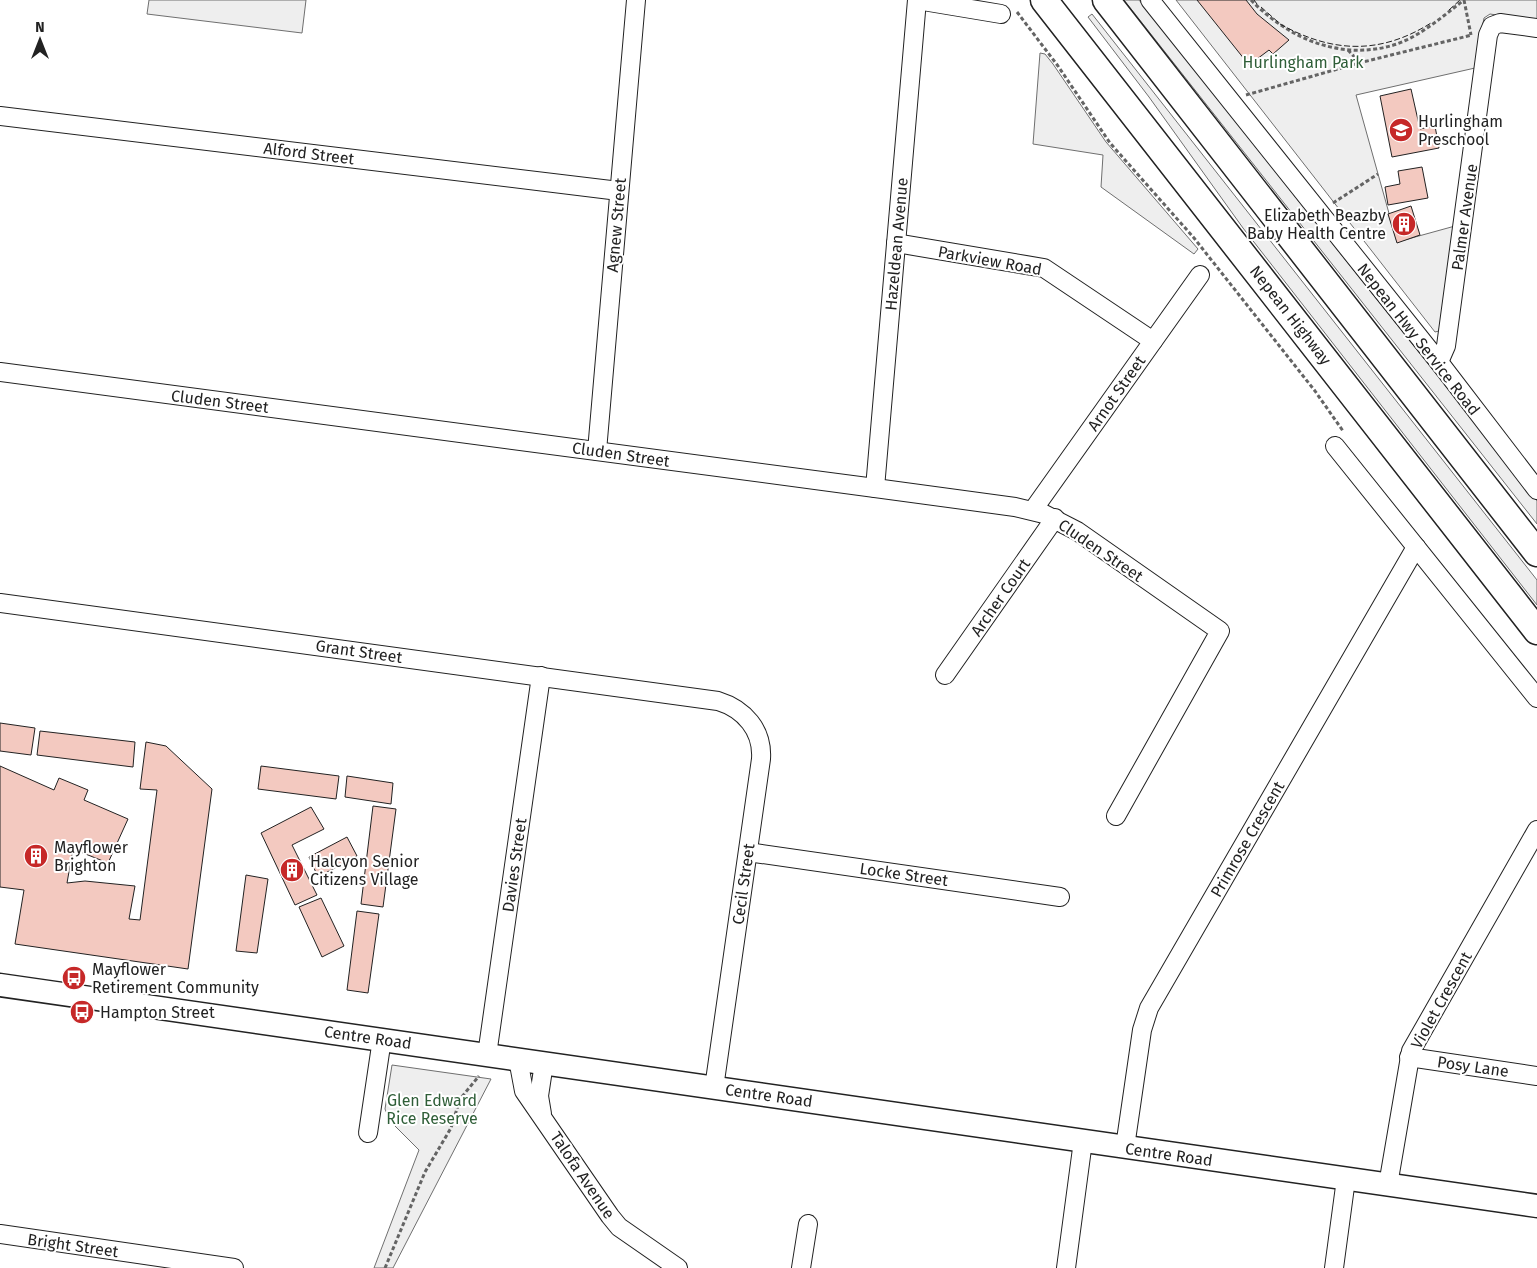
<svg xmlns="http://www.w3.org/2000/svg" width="1537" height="1268" font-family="'Fira Sans',sans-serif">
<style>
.green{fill:#eee;stroke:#6f6f6f}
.building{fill:#f3c9c0;stroke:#222}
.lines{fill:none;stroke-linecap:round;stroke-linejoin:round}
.minor-casing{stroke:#222;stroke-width:20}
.major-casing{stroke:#222;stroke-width:25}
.highway-casing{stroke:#222;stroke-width:29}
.path{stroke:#646464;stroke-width:3;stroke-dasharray:4 2.5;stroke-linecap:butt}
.minor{stroke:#fff;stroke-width:18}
.major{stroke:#fff;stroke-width:22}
.highway{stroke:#fff;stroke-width:26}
.fence{stroke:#222;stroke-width:1;stroke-dasharray:6 2.5;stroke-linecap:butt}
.labels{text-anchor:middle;stroke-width:4;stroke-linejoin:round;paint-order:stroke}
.park-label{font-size:16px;fill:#2f5e38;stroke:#fff}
.poi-label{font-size:16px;fill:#222;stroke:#fff;text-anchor:start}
.street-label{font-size:16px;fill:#222;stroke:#fff}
</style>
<rect width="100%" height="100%" fill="#fff"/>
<g class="green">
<path d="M149,0H306L302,33L147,14Z"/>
<path d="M1124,0H1139L1537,501V524Z"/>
<path d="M1176,0H1537V21L1490,14L1484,18L1475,68L1356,95L1397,242L1455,226L1439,331L1435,332Z"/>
<path d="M1092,14L1537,580V605L1243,228L1149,97L1088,17Z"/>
<path d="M1040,53L1045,54L1053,64L1106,142L1198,249L1194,254L1101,187L1103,155L1033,144Z"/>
<path d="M392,1065L491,1079L393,1268H374L419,1150L390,1121L385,1109Z"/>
</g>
<g class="building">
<path d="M1197,0H1246L1257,14L1289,40L1273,54L1269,50L1249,65Z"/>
<path d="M1411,89L1420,129L1435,126L1439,148L1392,157L1380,96Z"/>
<path d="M1422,167L1428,198L1388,205L1385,187L1400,184L1398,171Z"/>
<path d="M1411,206L1420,235L1397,243L1388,214Z"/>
<path d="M0,723L35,728L31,755L0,751Z"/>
<path d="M40,731L135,742L133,767L37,755Z"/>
<path d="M146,742L166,746L212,789L188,969L15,944L24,890L0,887V766L54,790L59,778L88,790L84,800L128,819L108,863L73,849L67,883L85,881L135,886L129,919L140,920L157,790L140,789Z"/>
<path d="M261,766L339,776L336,799L258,789Z"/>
<path d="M347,776L393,783L391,804L345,797Z"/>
<path d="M373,806L396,809L383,907L361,904Z"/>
<path d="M311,807L324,829L292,845L317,895L295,905L261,833Z"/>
<path d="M347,837L357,856L318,877L309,857Z"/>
<path d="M246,875L268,879L257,953L236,951Z"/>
<path d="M321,898L344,946L322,957L299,907Z"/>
<path d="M357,911L379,914L368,993L347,990Z"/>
</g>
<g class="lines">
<g class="minor-casing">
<g id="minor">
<path d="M917,0L1001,14"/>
<path d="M1150,0L1439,362L1537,490"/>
<path d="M0,116L619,191"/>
<path d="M896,243L1044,268L1153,341"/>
<path d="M1439,362L1446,346L1488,35L1492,26L1500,23L1537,28"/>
<path d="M0,372L875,488L1015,507L1044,514L1077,531L1220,631L1116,816"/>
<path d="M1335,446L1537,698"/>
<path d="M597,451L636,0"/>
<path d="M875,488L917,0"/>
<path d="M1033,510L1200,275"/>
<path d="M0,603L718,701C744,709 763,730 761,759L714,1088"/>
<path d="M945,675L1055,518"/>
<path d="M748,852L1060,897"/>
<path d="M487,1055L541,676"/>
<path d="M1409,1057L1537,1076"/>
<path d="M518,1059L524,1091L610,1216L619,1227L678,1268"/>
<path d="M542,1114L539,1096L544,1063"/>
<path d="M368,1133L382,1039"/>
<path d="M1125,1147L1142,1030L1149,1008L1416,547"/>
<path d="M1388,1185L1411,1051L1537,830"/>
<path d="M0,1234L234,1268"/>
<path d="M801,1268L808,1224"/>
<path d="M1066,1268L1083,1141"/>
<path d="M1334,1268L1346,1179"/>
</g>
</g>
<g class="major-casing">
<path id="major" d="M0,985L1537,1206"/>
</g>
<g class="highway-casing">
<g id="highway">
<path d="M1044,0L1537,631"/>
<path d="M1106,0L1537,553"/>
</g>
</g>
<g class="path">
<path d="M1251,0C1289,39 1342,62 1397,44C1422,35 1443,16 1464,0"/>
<path d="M1464,0L1471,35"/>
<path d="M1017,12L1058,66L1110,143L1194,238L1315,391L1343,431"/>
<path d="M1348,50L1359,62"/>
<path d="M1246,95L1359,63L1472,35"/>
<path d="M1333,203L1378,174"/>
<path d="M385,1268L425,1172L451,1128L460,1099L479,1076"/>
</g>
<use href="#minor" class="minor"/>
<use href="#major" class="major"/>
<use href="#highway" class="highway"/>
<g class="fence">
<path d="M1254,0L1257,4"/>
<path d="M1261,7L1278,22"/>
<path d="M1449,10L1460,0"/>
<path d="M1280,24C1332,53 1380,55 1431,23"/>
</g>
</g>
<defs>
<g id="school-disc" transform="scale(1.25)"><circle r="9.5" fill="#c62828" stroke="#fff"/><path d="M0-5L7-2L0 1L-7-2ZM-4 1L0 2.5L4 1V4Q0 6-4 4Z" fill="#fff"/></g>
<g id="building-disc" transform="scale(1.25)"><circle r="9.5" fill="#c62828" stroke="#fff"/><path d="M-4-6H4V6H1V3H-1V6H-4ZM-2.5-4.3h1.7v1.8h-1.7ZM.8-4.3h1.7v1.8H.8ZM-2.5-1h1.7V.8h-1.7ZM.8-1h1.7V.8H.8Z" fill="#fff"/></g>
<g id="bus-disc" transform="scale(1.25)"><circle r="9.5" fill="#c62828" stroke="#fff"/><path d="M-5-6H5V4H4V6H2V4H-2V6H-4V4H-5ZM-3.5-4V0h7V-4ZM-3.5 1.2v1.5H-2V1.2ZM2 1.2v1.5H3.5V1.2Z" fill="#fff"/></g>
</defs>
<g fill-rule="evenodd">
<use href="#school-disc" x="1401" y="130"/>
<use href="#building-disc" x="1404" y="224"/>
<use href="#building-disc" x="36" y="856"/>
<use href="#building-disc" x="292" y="870"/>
<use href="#bus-disc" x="74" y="978"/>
<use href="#bus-disc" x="82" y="1012"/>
</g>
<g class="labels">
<g class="park-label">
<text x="1303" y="68">Hurlingham Park</text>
<text x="432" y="1106">Glen Edward<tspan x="432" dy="18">Rice Reserve</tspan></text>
</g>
<g class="poi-label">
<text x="1418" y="127">Hurlingham<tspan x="1418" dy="18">Preschool</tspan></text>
<text x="1386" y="221" text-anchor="end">Elizabeth Beazby<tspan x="1386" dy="18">Baby Health Centre</tspan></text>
<text x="54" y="853">Mayflower<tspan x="54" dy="18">Brighton</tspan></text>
<text x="310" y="867">Halcyon Senior<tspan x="310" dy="18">Citizens Village</tspan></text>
<text x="92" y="975">Mayflower<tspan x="92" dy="18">Retirement Community</tspan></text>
<text x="100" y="1018">Hampton Street</text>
</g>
<g class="street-label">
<text transform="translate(309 153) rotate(7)" y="6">Alford Street</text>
<text transform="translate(1464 217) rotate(-82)" y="6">Palmer Avenue</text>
<text transform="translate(616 225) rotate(-85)" y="6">Agnew Street</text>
<text transform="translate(896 244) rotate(-85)" y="6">Hazeldean Avenue</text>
<text transform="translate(990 260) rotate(10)" y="6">Parkview Road</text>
<text transform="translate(1291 315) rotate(52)" y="6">Nepean Highway</text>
<text transform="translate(1419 339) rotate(52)" y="6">Nepean Hwy Service Road</text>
<text transform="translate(1116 393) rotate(-55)" y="6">Arnot Street</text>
<text transform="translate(220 401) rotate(7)" y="6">Cluden Street</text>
<text transform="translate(621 454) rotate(8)" y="6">Cluden Street</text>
<text transform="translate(1101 550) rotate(34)" y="6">Cluden Street</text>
<text transform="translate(1000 597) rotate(-55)" y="6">Archer Court</text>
<text transform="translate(359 651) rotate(8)" y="6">Grant Street</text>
<text transform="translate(1247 839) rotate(-60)" y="6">Primrose Crescent</text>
<text transform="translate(514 865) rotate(-82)" y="6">Davies Street</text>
<text transform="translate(904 874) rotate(8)" y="6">Locke Street</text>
<text transform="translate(743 884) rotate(-82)" y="6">Cecil Street</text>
<text transform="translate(1441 1000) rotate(-61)" y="6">Violet Crescent</text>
<text transform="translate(368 1037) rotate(8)" y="6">Centre Road</text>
<text transform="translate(1473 1066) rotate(8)" y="6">Posy Lane</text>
<text transform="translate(769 1095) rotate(8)" y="6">Centre Road</text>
<text transform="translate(1169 1154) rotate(8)" y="6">Centre Road</text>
<text transform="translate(583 1175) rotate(56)" y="6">Talofa Avenue</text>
<text transform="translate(73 1245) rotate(8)" y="6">Bright Street</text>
</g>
</g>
<g transform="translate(40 40)" stroke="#ffffff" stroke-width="4" paint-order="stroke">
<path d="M0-4L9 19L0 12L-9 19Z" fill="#222222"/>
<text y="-8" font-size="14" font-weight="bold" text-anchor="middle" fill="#222222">N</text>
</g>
</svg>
